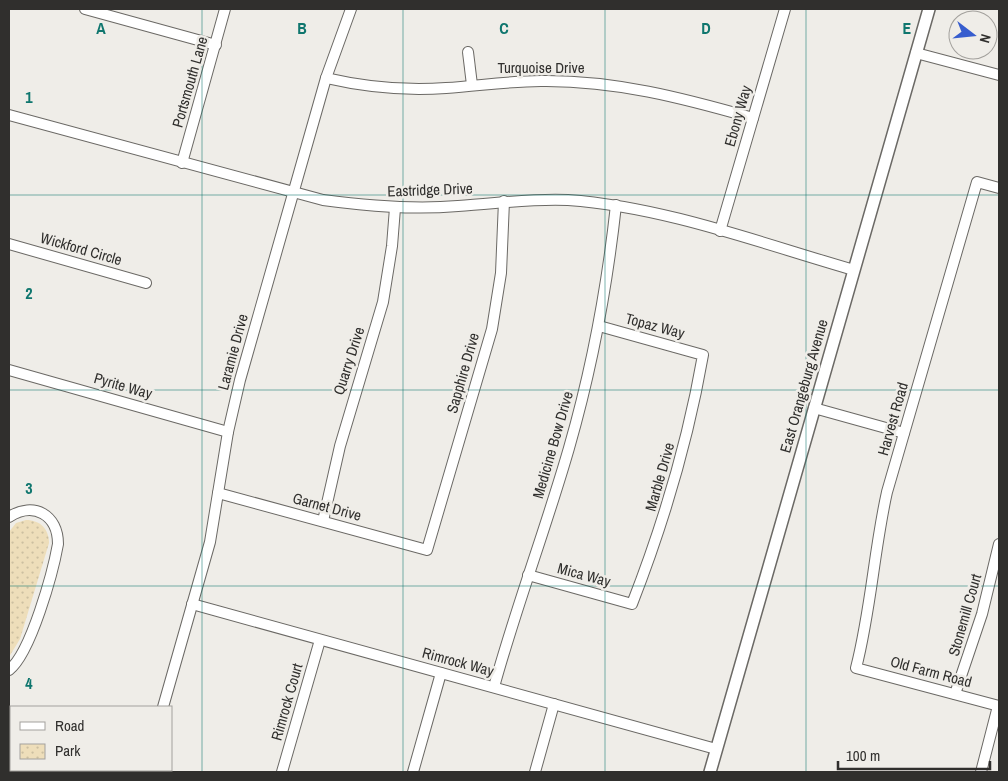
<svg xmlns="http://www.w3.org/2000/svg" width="1008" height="781" font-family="'Archivo Narrow',sans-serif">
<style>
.park{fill:url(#park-dots)}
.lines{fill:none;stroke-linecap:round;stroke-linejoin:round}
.minor-casing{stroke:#6b6965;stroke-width:12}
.tertiary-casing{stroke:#6b6965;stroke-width:14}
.minor{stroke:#fff;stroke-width:10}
.tertiary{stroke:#fff;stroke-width:11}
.grid{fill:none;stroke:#0f766e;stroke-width:1;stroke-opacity:0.55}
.labels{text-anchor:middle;stroke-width:5;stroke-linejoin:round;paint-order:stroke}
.street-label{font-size:15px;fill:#302f2d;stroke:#efede8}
.grid-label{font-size:16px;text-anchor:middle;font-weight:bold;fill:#0f766e;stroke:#efede8;stroke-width:5;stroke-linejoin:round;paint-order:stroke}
</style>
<defs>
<pattern id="park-dots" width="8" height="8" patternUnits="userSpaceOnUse" patternTransform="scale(1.25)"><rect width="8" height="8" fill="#eedeba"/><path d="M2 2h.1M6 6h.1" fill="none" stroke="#ccbfa0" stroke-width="1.8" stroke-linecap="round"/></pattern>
</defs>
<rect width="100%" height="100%" fill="#efede8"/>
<path class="park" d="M26,520C40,520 49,529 49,543L20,639L9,657V532L16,523Z"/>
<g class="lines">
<g class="minor-casing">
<g id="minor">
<path d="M85,9L216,45"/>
<path d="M468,52L472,85"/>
<path d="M916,53L999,75"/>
<path d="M326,78C365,87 406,91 446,88C478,86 509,81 541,81C614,80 683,98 753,118"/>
<path d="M9,115L323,200C368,206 412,210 458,206C495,204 531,198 568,200C665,207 760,243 854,270"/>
<path d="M182,163L225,9"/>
<path d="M999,188L977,182L887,492C874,550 871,610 856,668L999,706"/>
<path d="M720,231L785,9"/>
<path d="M9,244L146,283"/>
<path d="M9,370L228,432"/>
<path d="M814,408L904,433"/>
<path d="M218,493L427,550L492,329L501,273L504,201"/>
<path d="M9,517C34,501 58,515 58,544C53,572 31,653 9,670"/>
<path d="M323,521L340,446L383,302L392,246L395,208"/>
<path d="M528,575L632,604C664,522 688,441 703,355L599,326"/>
<path d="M192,604L716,749"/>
<path d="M494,687C516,607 546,528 569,448C592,368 607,288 616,205"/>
<path d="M955,694L982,614L999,544"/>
<path d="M163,707L210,542L228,432L240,380L326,78L351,9"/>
<path d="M144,772L145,770"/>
<path d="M282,772L320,640"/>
<path d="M413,772L441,673"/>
<path d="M535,772L554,704"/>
<path d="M981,772L998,706"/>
</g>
</g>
<g class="tertiary-casing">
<path id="tertiary" d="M710,772L929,9"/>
</g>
<use href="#minor" class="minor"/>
<use href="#tertiary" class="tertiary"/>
</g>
<path class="grid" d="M202,9V772M403,9V772M605,9V772M806,9V772M9,195H999M9,390H999M9,586H999"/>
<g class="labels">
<g class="street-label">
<text x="541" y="73">Turquoise Drive</text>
<text transform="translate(190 82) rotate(-74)" y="5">Portsmouth Lane</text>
<text transform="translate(738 116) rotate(-74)" y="5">Ebony Way</text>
<text transform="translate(430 190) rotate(-2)" y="5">Eastridge Drive</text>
<text transform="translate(81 249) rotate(16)" y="5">Wickford Circle</text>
<text transform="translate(655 326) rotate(15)" y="5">Topaz Way</text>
<text transform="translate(233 352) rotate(-75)" y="5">Laramie Drive</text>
<text transform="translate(349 361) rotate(-72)" y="5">Quarry Drive</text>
<text transform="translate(463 373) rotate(-74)" y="5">Sapphire Drive</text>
<text transform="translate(123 386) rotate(16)" y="5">Pyrite Way</text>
<text transform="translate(804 386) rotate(-74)" y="5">East Orangeburg Avenue</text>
<text transform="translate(893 419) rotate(-74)" y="5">Harvest Road</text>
<text transform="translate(553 445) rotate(-74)" y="5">Medicine Bow Drive</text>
<text transform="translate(660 477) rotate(-74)" y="5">Marble Drive</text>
<text transform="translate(327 507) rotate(15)" y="5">Garnet Drive</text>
<text transform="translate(584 575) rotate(15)" y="5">Mica Way</text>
<text transform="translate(965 615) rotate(-74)" y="5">Stonemill Court</text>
<text transform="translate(458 662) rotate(15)" y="5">Rimrock Way</text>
<text transform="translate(931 672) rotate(15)" y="5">Old Farm Road</text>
<text transform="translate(287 702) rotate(-74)" y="5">Rimrock Court</text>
</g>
</g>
<g class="grid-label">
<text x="101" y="34">A</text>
<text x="302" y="34">B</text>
<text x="504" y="34">C</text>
<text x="706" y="34">D</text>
<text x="907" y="34">E</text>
<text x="29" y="103">1</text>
<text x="29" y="299">2</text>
<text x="29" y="494">3</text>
<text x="29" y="689">4</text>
</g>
<rect width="1008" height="781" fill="none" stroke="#302f2d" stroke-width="20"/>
<rect x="10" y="706" width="162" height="65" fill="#efede8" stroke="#a3a19d"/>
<rect x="20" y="722" width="25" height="8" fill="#ffffff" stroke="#a3a19d"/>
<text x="55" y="731" font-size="15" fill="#302f2d">Road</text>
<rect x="20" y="744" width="25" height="15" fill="url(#park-dots)" stroke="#a3a19d"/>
<text x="55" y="756" font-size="15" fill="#302f2d">Park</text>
<g transform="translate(973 35) rotate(106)"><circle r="24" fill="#efede8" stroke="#a3a19d"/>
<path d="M0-4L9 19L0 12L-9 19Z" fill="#375dce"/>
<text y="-8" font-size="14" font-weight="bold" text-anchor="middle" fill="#302f2d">N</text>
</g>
<path d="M838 761v8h152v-8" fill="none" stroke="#302f2d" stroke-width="2.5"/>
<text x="846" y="761" font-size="15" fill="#302f2d" stroke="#efede8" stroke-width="4" paint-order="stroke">100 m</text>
</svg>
